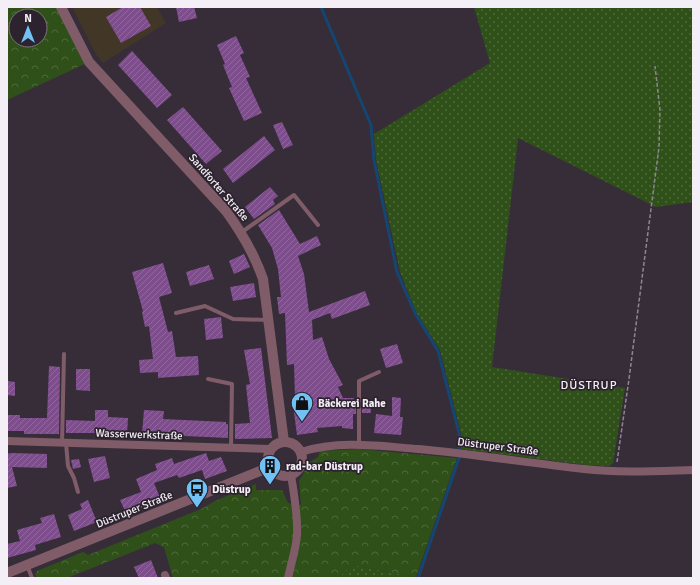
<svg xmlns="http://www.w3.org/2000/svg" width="700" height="585" font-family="Signika,sans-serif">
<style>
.commercial{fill:#423627}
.grass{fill:url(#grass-dots)}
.forest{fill:url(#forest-crowns);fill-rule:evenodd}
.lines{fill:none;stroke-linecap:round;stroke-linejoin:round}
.stream{stroke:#154672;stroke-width:3}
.building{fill:url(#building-hatch)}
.path{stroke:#8e8690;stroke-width:1.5;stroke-dasharray:4 2;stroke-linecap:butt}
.service{stroke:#805c68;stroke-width:4}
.minor{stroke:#805c68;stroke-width:8}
.tertiary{stroke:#805c68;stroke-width:10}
.labels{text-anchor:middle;stroke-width:3.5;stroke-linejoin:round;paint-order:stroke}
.street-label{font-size:11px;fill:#f4eef6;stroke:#2c232e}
.poi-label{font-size:11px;font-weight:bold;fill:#f4eef6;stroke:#2c232e;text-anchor:start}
.neighbourhood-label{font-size:12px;letter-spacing:1px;fill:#f4eef6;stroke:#2c232e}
</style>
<defs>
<pattern id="grass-dots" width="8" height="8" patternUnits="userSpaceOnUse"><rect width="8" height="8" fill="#2f5119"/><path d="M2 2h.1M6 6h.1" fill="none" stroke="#4e6a3b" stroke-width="1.8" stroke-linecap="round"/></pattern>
<pattern id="forest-crowns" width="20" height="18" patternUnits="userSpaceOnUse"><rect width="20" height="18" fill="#2f5119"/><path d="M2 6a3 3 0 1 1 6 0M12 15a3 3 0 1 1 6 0" fill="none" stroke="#4e6a3b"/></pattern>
<pattern id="building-hatch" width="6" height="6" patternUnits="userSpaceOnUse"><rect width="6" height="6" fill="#7e4d8c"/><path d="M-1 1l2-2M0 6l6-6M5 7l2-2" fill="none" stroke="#91679d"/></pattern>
</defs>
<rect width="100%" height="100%" fill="#362d39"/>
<path class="commercial" d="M72,7H157L166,23L103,63L97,56Z"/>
<g class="grass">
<path d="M474,7H693V202L656,207L518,138L492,367L625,388L613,463L609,466L586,465L461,449V433L440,350L416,312L400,272L376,160L374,134L490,63Z"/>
<path d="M352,565L416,577V578H338Z"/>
</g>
<g class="forest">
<path d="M7,7H61L89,62L7,100ZM16,16H40V40H16Z"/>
<path d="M359,449L457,458L416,577L352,565L338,578H173L164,547L155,543L67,578H37L35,574L37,571L83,552L88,555L201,509L217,500L256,484V490H282L288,503L301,505L299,481L310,462L318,457L320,451Z"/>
</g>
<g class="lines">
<path class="stream" d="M321,7L371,125L374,160L397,272L415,313L438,351L459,433V458L418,578"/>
</g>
<g class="building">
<path d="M123,7H140L151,26L121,43L106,17Z"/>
<path d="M176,7H194L197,18L179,22Z"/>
<path d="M236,36L244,53L240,55L250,77L246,78L262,113L244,121L229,88L232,87L223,65L225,64L217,45Z"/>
<path d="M132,51L172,95L157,108L118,65Z"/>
<path d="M183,107L222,151L206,164L167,120Z"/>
<path d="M282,122L293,145L283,149L273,125Z"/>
<path d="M264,136L275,150L233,183L223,169Z"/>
<path d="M270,187L278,196L273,200L275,204L254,219L245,207Z"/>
<path d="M279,210L300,244L317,236L321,245L298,256L304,274L309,312L365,291L370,305L332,319L330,313L312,320L313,340L322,337L329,359L343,385L338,387L343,398H354V404H356V414H353V429L342,428V426L317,428L318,432L297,435L292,398H295L294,364L287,365L285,313L279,314L277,297H281L278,269L272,248L258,225Z"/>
<path d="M244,254L250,267L234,274L229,261Z"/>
<path d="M163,263L172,293L159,297L168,332L172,331L176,357L198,356L199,375L158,378V372L140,373L139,360L153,359L149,326L145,327L142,312L143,311L132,272Z"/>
<path d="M209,265L214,279L190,286L186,272Z"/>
<path d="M254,283L256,297L233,301L230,287Z"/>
<path d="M221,317L223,338L206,340L204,319Z"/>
<path d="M397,344L403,363L386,368L380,349Z"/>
<path d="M261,348L272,438L235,439V424L250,423L246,385L250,384L244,350Z"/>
<path d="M49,366L60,367L59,434H24V431H7V415H20V418H47Z"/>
<path d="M76,369H90V391L76,390Z"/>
<path d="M7,381L15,382V396L7,395Z"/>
<path d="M392,397L401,398L400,417H403L401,435L374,433L376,414L392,416Z"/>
<path d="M370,403L371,413H362V404Z"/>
<path d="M95,410H108V417L128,418L127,435L113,434V433H66V420L95,421Z"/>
<path d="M144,410L164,411L163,419L226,422V424H228V438L142,434Z"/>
<path d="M11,453L47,454V468L12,467L17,486L7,488V454Z"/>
<path d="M206,453L209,461L221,457L227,471L205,479L202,470L179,478L177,475L154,483L161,500L126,513L120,500L141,492L136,479L157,470L155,464L172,458L174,464Z"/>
<path d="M105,456L110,478L94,482L88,459Z"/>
<path d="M79,459L81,467L73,469L71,460Z"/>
<path d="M88,500L97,522L74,531L68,515L82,509L80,504Z"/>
<path d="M54,514L61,537L35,545L36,550L7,558V544L20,541L17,530L42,523L40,518Z"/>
<path d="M151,560L158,578H139L134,567Z"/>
</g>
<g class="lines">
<path class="path" d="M617,462L629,379L659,147L660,110L655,66"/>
<g class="service">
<path d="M242,232L294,195L318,225"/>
<path d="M176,313L205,306L233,319L268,320"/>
<path d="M208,379L232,384L231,448"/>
<path d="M62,443L64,354"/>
<path d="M66,443L68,466L74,478L78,492"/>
<path d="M359,444V381L379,372"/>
<path d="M27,565L32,578"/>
</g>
<g class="minor">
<path d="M7,441L271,449"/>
<path d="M301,452C339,440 379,446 418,449C474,454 529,463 584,469C620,473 657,471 693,470"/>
<path d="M165,575L166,578"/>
<path d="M288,578C291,564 296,549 297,535C298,515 294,494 291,475"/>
</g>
<g class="tertiary">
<path d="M61,7L89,62L226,211C242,233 254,253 263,279L284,442"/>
<circle cx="285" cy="459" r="17"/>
<path d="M7,573L270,467"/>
</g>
</g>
<defs>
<g id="shop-pin" transform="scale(1.15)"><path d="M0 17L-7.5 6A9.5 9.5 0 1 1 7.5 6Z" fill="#72c1f5" stroke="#2c232e"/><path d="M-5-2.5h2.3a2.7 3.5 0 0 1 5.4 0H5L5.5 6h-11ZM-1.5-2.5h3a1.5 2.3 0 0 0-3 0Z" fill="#111"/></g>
<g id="building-pin" transform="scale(1.15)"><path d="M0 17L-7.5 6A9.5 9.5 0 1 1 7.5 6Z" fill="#72c1f5" stroke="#2c232e"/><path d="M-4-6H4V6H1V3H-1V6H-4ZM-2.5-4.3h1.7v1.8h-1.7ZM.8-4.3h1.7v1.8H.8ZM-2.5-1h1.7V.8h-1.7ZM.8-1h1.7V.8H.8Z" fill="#111"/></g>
<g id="bus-pin" transform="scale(1.15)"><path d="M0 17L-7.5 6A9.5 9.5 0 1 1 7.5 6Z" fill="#72c1f5" stroke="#2c232e"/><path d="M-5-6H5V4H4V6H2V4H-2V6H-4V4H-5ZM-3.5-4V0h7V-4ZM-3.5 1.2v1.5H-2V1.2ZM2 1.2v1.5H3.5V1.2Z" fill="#111"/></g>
</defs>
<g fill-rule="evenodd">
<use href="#shop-pin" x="302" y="403"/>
<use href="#building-pin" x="270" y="466"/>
<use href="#bus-pin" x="197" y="489"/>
</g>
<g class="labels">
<g class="street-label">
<text transform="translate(219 187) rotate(49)" y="4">Sandforter Straße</text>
<text transform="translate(139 434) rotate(2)" y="4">Wasserwerkstraße</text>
<text transform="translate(498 446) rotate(7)" y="4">Düstruper Straße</text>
<text transform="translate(134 509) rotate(-22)" y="4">Düstruper Straße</text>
</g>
<g class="poi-label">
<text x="318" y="407">Bäckerei Rahe</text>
<text x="286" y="470">rad-bar Düstrup</text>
<text x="212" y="493">Düstrup</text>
</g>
<g class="neighbourhood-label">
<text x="589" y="389">DÜSTRUP</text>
</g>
</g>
<rect width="700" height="585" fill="none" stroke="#f4eef6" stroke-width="16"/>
<g transform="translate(28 28)"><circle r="19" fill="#2c232e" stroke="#7c747e"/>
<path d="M0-3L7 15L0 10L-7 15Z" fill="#72c1f5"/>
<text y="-6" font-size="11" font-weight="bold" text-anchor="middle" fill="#f4eef6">N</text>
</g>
</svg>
